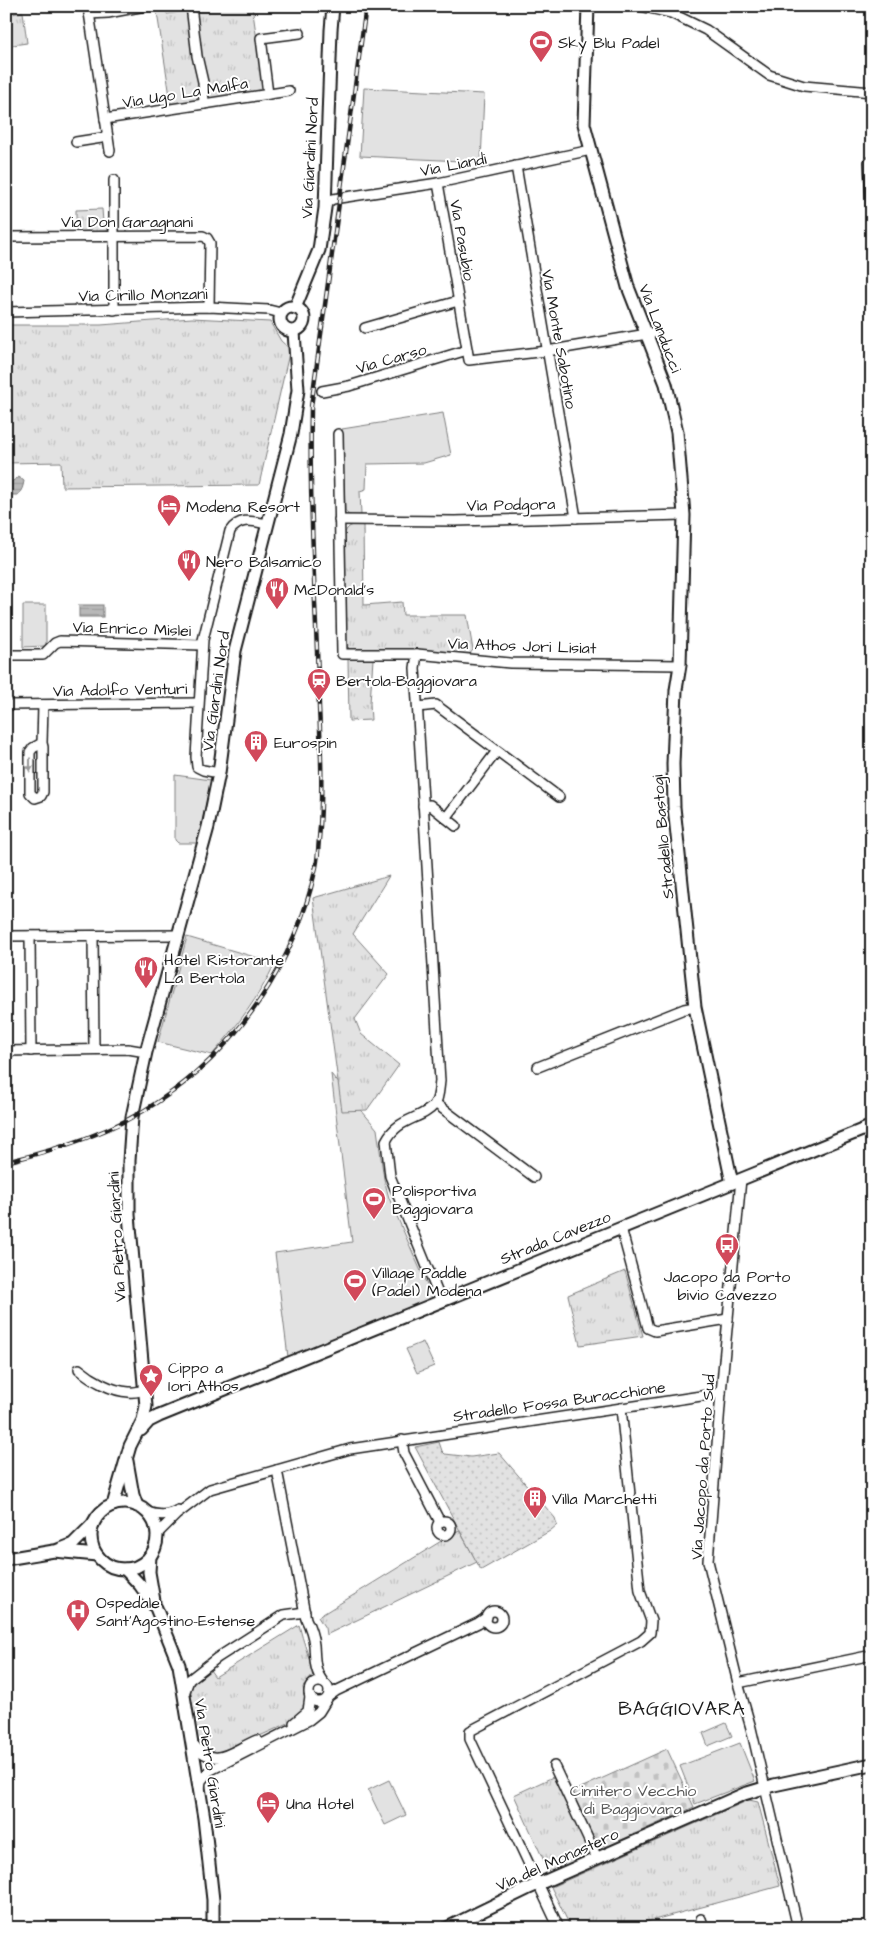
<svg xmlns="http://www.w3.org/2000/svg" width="878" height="1934" font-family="'Architects Daughter',sans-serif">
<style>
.grass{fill:#e2e2e2;stroke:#7f7f7f}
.cemetery{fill:url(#cemetery-stones);stroke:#7f7f7f}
.park{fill:url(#park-tufts);stroke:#7f7f7f}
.garden{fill:url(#garden-dots);stroke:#7f7f7f}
.water{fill:url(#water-rules);stroke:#7a7a7a}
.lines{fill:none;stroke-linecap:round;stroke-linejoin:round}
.street-casing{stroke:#1c1c1c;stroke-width:12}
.secondary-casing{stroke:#1c1c1c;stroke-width:15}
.street{stroke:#fff;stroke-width:9}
.secondary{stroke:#fff;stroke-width:11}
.rail-casing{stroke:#1c1c1c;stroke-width:4.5}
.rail{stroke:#fff;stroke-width:2.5;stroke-dasharray:8;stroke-linecap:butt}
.oneway{fill:#999}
.labels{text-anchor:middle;stroke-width:4;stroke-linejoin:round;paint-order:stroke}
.poi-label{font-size:16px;fill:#1c1c1c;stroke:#fff;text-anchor:start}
.street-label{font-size:16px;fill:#1c1c1c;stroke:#fff}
.park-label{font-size:16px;fill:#575757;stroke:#fff}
.quarter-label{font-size:19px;letter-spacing:1px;fill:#1c1c1c;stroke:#fff}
</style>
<defs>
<pattern id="cemetery-stones" width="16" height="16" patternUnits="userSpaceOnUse" patternTransform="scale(1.25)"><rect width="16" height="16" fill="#e2e2e2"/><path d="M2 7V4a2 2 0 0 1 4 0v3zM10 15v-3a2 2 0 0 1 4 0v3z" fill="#c1c1c1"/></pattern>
<pattern id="park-tufts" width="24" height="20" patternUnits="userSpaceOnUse" patternTransform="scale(1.25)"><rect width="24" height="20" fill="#e2e2e2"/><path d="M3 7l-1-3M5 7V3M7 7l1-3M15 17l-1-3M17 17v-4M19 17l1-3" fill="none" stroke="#c1c1c1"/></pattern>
<pattern id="garden-dots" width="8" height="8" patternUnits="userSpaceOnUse" patternTransform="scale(1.25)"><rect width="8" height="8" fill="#e2e2e2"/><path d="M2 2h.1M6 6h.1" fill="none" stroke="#c1c1c1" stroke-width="1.8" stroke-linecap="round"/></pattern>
<pattern id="water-rules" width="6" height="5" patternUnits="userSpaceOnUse" patternTransform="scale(1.25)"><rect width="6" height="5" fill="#b8b8b8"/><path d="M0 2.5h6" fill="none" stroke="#9e9e9e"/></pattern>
</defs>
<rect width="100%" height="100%" fill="#fff"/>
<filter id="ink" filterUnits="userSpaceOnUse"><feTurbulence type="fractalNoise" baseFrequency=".02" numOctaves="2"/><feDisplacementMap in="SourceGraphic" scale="10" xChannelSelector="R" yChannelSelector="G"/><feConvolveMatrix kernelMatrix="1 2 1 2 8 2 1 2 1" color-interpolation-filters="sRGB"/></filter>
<g filter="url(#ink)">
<g class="grass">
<path d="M364,88L484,94L481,162L360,156Z"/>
<path d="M443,413L451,455L424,463L367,464L366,489L360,491L361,515C355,516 349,517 345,511L342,429Z"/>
<path d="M23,605H46V646L23,647Z"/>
<path d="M175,775L211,780L198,841L196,843H178L175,840Z"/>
<path d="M187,937L275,963C259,997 237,1026 212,1055L158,1042Z"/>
<path d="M331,1074L377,1129L384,1179L389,1198L433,1299L288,1357L275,1253L352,1242Z"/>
<path d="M423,1342L434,1366L417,1373L406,1349Z"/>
<path d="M726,1723L732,1736L708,1746L703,1733Z"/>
<path d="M740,1743L755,1781L695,1804L680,1766Z"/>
<path d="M389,1780L406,1815L385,1825L368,1790Z"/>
</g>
<path class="cemetery" d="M667,1749L694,1807L599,1850L572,1792Z"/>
<g class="park">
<path d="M156,6H166L167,14L221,6H252L265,95L172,109Z"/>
<path d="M23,12L27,43L6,46V15Z"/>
<path d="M102,209L103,222H109L107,231L76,233V210Z"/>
<path d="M192,318L270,322L281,341L290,349L259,485L62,487L61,462L6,463V325H101Z"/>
<path d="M363,524L364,605L402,602L403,615H467L473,650L468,656L411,649H350L346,645L345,533C348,524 355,525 363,524Z"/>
<path d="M348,659H373L370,703L371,720L349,721Z"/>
<path d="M389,876L353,934L389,974L355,1019L361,1034L399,1065L367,1110L342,1111L313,898Z"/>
<path d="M625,1271L643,1336L580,1345L568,1295Z"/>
<path d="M459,1530L477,1562L326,1635L325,1628L318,1617Z"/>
<path d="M299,1625C303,1642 310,1658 313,1675L303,1687L306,1708L295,1720L220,1754L213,1755L199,1746L196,1739C194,1710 178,1685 210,1670L215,1677Z"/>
<path d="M555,1776L588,1845L586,1856L549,1872L514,1795Z"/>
<path d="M749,1800L758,1802L780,1886L624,1928H571L551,1887Z"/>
</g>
<path class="garden" d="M439,1442L442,1451L445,1454L471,1457L499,1453L555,1518L557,1525L550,1531L481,1570L415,1447Z"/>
<g class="water">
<path d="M19,477L24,481C23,487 22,490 18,495H9L6,488L8,484Z"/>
<rect x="79" y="605" width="24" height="12"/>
</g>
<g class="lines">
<g class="street-casing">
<g id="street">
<path d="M88,6L110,151"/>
<path d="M191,6L197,56L203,82L204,104"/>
<path d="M640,6L671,13L706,30L769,75L804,86L872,92"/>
<path d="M89,14L108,13L145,6"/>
<path d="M268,94L261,38L300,33"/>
<path d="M105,119L289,91"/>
<path d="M76,142L108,137"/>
<path d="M869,162L872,220"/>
<path d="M516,166L576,518"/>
<path d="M438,183L469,360L547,351L653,333"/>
<path d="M325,208L328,202L333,199L438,183L591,150"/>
<path d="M6,237L203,236L207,238L210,243L209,307"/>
<path d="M114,310V180"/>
<path d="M6,312L209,307L269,310L281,313"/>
<path d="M365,328L458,301"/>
<path d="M322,391L349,386L467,350"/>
<path d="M338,434L342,654H417"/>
<path d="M339,520L455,521L684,515"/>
<path d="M6,655H43L55,643L60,641L202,645"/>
<path d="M6,705L198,703"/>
<path d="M418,707L436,705L559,797"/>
<path d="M42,743L43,747V792L41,796L35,798L30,793V752L33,748L42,743L43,705"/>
<path d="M219,773L203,770L197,767L196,757L203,640L230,531C240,517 252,521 267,524"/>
<path d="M423,806L430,805L456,826"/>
<path d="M446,818L497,751"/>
<path d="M6,936L178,935"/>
<path d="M30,936L31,1051"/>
<path d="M93,936L94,1049"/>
<path d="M6,1051L128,1049L146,1052"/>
<path d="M538,1067L684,1009L695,1007"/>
<path d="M435,1103L534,1177"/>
<path d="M741,1179L721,1393L708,1561L738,1683L751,1728L798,1928"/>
<path d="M621,1228L648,1328L655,1331L728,1319"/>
<path d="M441,1301L390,1176L386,1141C398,1117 422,1120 435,1104C439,1098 439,1088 440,1081L415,668L417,654L510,663L680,665"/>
<path d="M79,1369C92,1380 111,1391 129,1392C134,1393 140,1391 145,1390"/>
<path d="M402,1440L404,1453L440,1522"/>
<path d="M277,1470L306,1619C310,1627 313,1636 314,1645C315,1659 314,1671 324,1683"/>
<path d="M147,1512C159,1516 167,1516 178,1510"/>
<circle cx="444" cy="1528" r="7"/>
<path d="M157,1534L176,1515L210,1489L350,1449L721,1393"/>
<circle cx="494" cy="1619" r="8"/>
<circle cx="319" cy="1692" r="10"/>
<path d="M738,1683L872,1655"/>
<path d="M184,1694L189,1680L217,1658L284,1615L305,1612"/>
<path d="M329,1696L336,1691L478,1623L487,1617"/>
<path d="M294,1723L308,1711L310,1697"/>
<path d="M192,1743C216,1771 230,1751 257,1740"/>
<path d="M554,1766L597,1858"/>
<path d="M200,1788L201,1781L209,1771L309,1720L319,1712L327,1699"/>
<path d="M701,1919L704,1928"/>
<path d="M559,1928L470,1739V1731L641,1641L650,1633L651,1621L640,1591L621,1408"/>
</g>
</g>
<g class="secondary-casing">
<g id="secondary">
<path d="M588,6L584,124L628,287L666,384L677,432L684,515L680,665L676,690L673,764L674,807L695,1007L732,1183"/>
<circle cx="292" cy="319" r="12"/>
<path d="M295,308L319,250L325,208L331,30L333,6"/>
<path d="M141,1430L149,1421L159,1416L872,1126"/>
<path d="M127,1461L133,1495L137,1506"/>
<circle cx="124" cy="1536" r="33"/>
<path d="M113,1505L130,1446L143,1420L146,1406L129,1215V1161L132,1117L146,1052L208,827L219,773L235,651L291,434L298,390L294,332"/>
<path d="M58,1550L73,1544L92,1525"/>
<path d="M150,1556L149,1572L154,1601"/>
<path d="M6,1559L54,1551L97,1555"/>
<path d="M125,1569L140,1585L156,1608L179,1665L204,1818L213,1900V1928"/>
<path d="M447,1928L527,1889L744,1794L774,1785L872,1764"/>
</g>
</g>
<use href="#street" class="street"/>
<use href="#secondary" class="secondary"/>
<g class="rail-casing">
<path id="rail" d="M6,1162C59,1149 114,1132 159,1101C238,1049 295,963 315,871C318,861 318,849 319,839C323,795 321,750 319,706C316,606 309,507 311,407L366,6"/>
</g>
<use href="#rail" class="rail"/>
</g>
<defs><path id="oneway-solid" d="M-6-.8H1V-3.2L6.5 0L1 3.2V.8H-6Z" transform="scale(1.25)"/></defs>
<use class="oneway" href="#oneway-solid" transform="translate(30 765) rotate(90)"/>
</g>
<defs>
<g id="stadium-pin" transform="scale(1.25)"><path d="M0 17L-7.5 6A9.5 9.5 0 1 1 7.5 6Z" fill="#d1495b" stroke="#fff"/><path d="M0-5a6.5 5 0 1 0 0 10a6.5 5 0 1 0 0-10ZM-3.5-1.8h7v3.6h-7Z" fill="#fff"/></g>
<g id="hotel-pin" transform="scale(1.25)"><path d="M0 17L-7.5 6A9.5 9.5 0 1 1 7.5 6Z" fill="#d1495b" stroke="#fff"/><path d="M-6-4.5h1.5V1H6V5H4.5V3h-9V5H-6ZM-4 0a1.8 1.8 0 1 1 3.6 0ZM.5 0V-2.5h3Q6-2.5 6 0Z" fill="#fff"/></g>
<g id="restaurant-pin" transform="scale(1.25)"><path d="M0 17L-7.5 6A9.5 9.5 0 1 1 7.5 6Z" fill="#d1495b" stroke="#fff"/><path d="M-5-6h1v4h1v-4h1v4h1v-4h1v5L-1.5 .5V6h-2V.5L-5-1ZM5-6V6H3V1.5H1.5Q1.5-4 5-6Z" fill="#fff"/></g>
<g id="station-pin" transform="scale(1.25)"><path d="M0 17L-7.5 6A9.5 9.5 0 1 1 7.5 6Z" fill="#d1495b" stroke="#fff"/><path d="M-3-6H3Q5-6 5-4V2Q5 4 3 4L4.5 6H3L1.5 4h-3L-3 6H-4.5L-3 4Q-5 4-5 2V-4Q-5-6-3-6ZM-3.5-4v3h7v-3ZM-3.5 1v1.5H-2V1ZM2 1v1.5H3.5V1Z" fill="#fff"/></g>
<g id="building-pin" transform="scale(1.25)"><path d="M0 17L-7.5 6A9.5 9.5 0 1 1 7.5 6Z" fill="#d1495b" stroke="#fff"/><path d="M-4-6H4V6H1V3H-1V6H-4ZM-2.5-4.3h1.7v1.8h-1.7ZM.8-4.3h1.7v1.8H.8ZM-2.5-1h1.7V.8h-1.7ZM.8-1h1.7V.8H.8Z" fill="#fff"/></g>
<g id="bus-pin" transform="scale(1.25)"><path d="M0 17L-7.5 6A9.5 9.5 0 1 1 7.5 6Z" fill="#d1495b" stroke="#fff"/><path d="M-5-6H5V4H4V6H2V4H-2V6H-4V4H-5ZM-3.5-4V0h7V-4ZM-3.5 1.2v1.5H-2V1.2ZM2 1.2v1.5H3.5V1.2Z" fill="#fff"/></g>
<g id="sight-pin" transform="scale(1.25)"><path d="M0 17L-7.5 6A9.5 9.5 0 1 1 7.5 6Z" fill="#d1495b" stroke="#fff"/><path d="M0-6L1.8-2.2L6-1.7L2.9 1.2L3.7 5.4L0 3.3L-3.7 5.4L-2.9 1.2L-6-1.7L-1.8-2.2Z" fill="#fff"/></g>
<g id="hospital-pin" transform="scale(1.25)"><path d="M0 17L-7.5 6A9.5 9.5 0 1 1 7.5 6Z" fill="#d1495b" stroke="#fff"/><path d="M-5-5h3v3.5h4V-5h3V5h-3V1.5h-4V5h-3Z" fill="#fff"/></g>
</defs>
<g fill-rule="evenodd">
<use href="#stadium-pin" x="541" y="42"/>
<use href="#hotel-pin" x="169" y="506"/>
<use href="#restaurant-pin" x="189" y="561"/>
<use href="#restaurant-pin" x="277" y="589"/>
<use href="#station-pin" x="319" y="680"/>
<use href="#building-pin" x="256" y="742"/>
<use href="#restaurant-pin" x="146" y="968"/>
<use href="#stadium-pin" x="374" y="1199"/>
<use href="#bus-pin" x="727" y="1245"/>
<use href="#stadium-pin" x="355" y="1281"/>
<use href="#sight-pin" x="151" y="1376"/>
<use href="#building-pin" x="535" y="1498"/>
<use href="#hospital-pin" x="78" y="1611"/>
<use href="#hotel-pin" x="268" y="1803"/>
</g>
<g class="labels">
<g class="poi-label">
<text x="558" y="48">Sky Blu Padel</text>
<text x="186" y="512">Modena Resort</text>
<text x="206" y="567">Nero Balsamico</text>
<text x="294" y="595">McDonald's</text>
<text x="336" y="686">Bertola-Baggiovara</text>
<text x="274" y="748">Eurospin</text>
<text x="164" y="965">Hotel Ristorante<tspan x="164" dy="18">La Bertola</tspan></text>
<text x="392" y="1196">Polisportiva<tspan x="392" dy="18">Baggiovara</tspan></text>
<text x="372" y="1278">Village Paddle<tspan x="372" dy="18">(Padel) Modena</tspan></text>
<text x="727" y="1282" text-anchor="middle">Jacopo da Porto<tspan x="727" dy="18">bivio Cavezzo</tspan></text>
<text x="168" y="1373">Cippo a<tspan x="168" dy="18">Iori Athos</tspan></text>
<text x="552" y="1504">Villa Marchetti</text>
<text x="96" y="1608">Ospedale<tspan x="96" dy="18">Sant’Agostino–Estense</tspan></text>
<text x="286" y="1809">Una Hotel</text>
</g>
<g class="street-label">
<text transform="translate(185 92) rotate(-9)" y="6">Via Ugo La Malfa</text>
<text transform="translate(309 158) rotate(-87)" y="6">Via Giardini Nord</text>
<text transform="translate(453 164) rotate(-11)" y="6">Via Liandi</text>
<text x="127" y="227">Via Don Garagnani</text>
<text transform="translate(463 240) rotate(80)" y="6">Via Pasubio</text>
<text transform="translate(143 294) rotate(-1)" y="6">Via Cirillo Monzani</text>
<text transform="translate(661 328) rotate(69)" y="6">Via Landucci</text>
<text transform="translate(560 339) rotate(80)" y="6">Via Monte Sabotino</text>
<text transform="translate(391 358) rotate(-16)" y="6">Via Carso</text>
<text transform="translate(511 504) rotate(-1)" y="6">Via Podgora</text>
<text transform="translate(132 628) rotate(2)" y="6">Via Enrico Mislei</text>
<text transform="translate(522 645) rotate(2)" y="6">Via Athos Jori Lisiat</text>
<text transform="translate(120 689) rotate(-1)" y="6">Via Adolfo Venturi</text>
<text transform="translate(215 691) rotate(-82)" y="6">Via Giardini Nord</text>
<text transform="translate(662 837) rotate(-95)" y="6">Stradello Bastogi</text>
<text transform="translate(116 1237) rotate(-93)" y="6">Via Pietro Giardini</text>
<text transform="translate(555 1237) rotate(-22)" y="6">Strada Cavezzo</text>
<text transform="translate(559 1401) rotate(-8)" y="6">Stradello Fossa Buracchione</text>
<text transform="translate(702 1467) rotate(-86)" y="6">Via Jacopo da Porto Sud</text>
<text transform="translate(211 1763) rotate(81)" y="6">Via Pietro Giardini</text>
<text transform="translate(557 1859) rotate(-24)" y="6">Via del Monastero</text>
</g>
<g class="park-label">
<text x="633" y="1796">Cimitero Vecchio<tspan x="633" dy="18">di Baggiovara</tspan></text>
</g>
<g class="quarter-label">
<text x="682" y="1715">BAGGIOVARA</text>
</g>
</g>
<rect width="878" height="1934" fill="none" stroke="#fff" stroke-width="25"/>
<rect x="12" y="12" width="853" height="1909" fill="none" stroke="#1c1c1c" stroke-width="2" filter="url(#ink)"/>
</svg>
